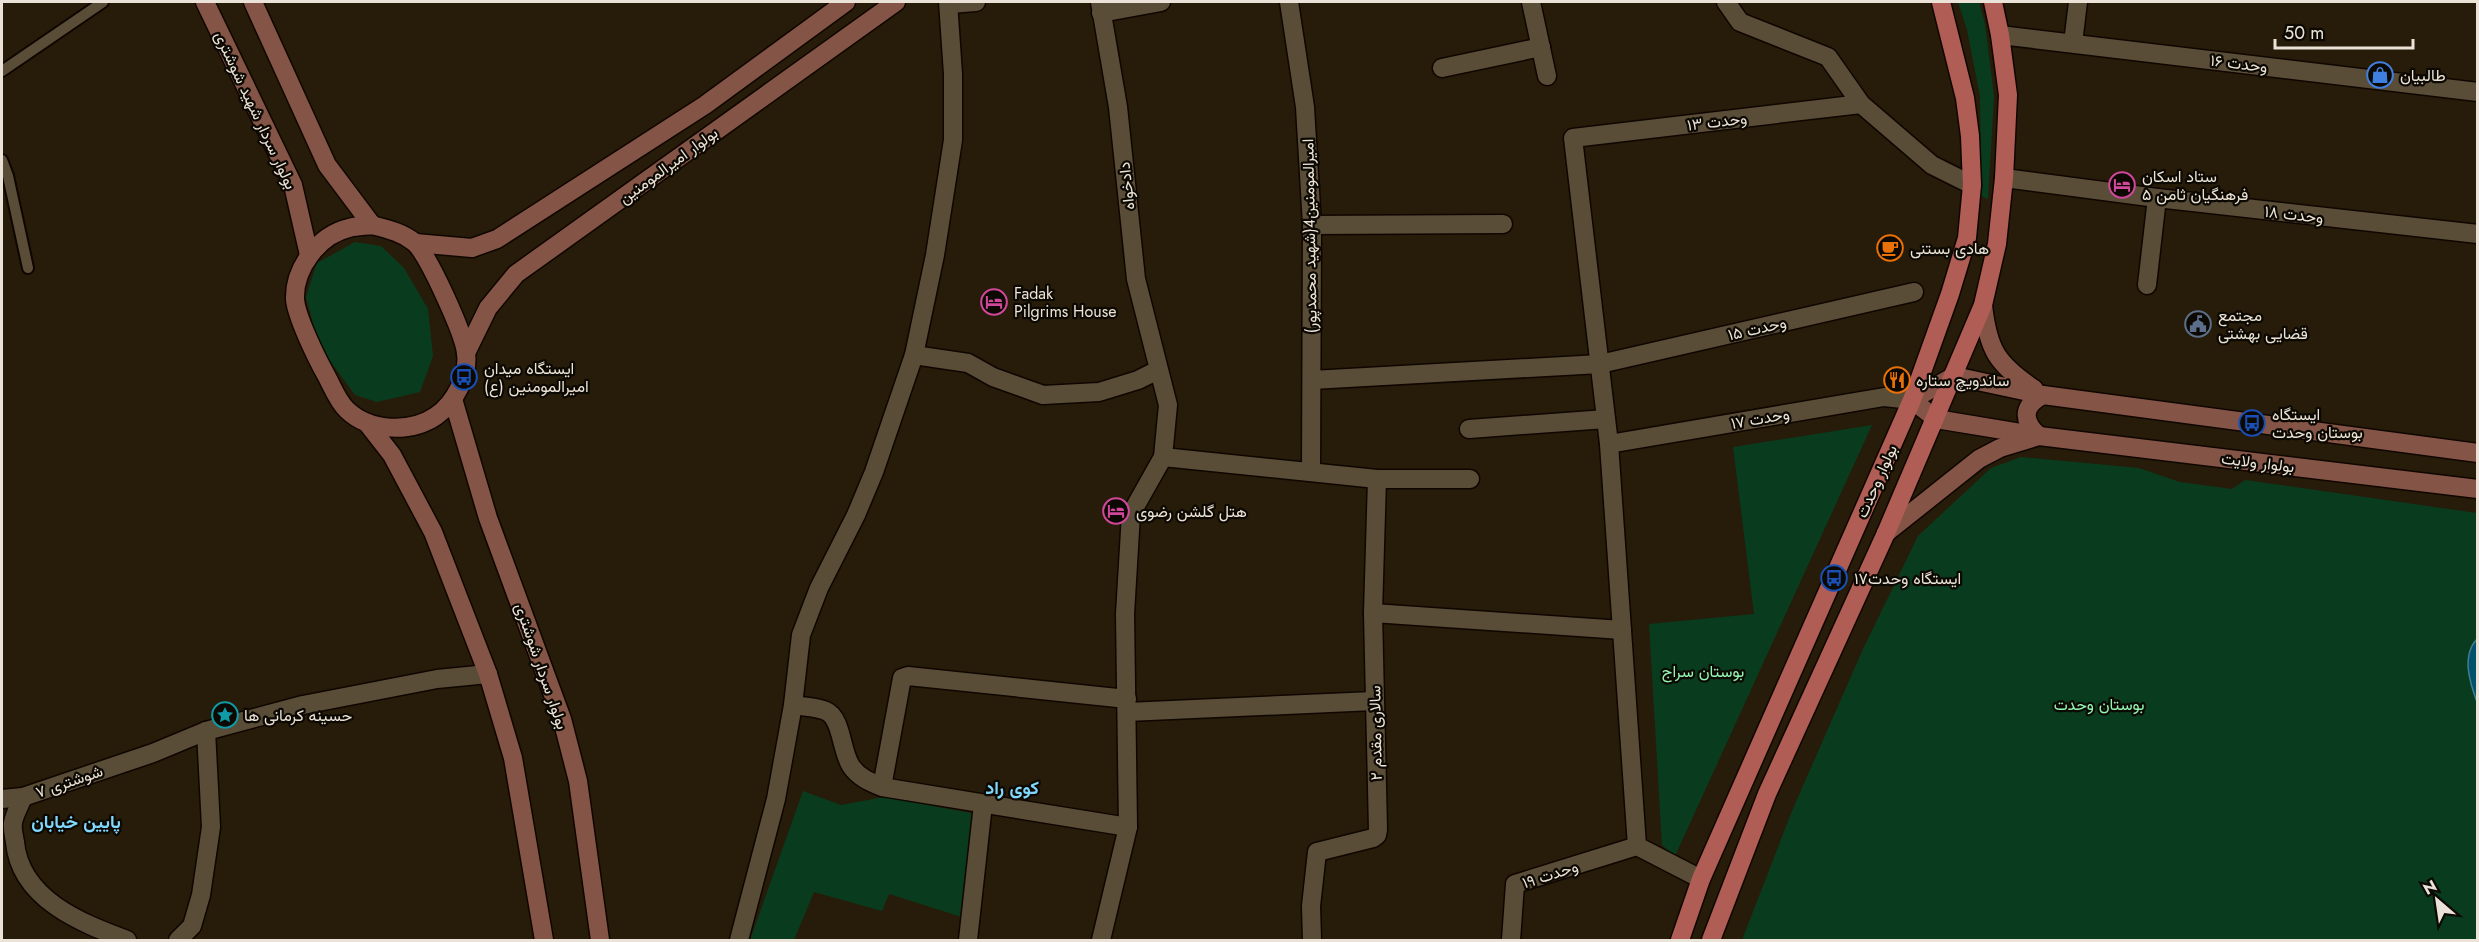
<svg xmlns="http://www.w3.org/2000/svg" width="2479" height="942" font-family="Jost,Vazirmatn,sans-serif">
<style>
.green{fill:#093c1e}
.water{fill:#00516d;stroke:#467d8d;stroke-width:1.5}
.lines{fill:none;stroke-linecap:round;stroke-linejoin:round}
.lane-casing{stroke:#100600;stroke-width:14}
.street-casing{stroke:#100600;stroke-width:21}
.secondary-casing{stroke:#100600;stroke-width:21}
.primary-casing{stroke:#100600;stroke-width:21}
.lane{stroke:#594d38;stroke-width:10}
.street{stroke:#594d38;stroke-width:18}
.secondary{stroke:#845547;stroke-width:18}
.primary{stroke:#af5d55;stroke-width:18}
.labels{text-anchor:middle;stroke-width:4.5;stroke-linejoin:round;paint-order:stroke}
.street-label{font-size:16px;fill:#ebe3d7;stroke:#0c0802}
.poi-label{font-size:16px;fill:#ebe3d7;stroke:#0c0802;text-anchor:start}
.park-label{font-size:16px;fill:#95f7b4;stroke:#0c0802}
.neighbourhood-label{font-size:18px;font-weight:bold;fill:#81d8fe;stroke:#0c0802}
</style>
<rect width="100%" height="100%" fill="#271c09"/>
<g class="green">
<path d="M1958,2H1979L1985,24L1994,96L1988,199L1981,196L1980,96L1967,30Z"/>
<path d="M355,242L381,246L404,268L428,309L433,356L420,392L377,402L355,395L319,346L306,297L317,263Z"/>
<path d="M1872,425L1675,856L1662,845L1649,624L1754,614L1733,447Z"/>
<path d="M2021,457L2139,468L2180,482L2232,489L2245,480L2477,513V940H1742L1792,811L1863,649L1918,536L1991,468Z"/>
<path d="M803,791L841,805L884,797L976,814L965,918L889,894L882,911L814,892L794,940H750Z"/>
</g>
<path class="water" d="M2477,639V702C2470,683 2461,656 2477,639Z"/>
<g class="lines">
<g class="lane-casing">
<g id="lane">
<path d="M2,71L103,2"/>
<path d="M2,160L8,176L28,268"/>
</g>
</g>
<g class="street-casing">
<g id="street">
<path d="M1100,2L1118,107L1136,279L1168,405L1163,457L1131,514L1125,614L1128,827L1101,940"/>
<path d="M1289,2L1305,107L1312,225L1311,472"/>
<path d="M1531,2L1547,76"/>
<path d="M1726,2L1740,22L1828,57L1861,104L1932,165L1972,185"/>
<path d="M949,4L976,2"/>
<path d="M1101,13L1161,2"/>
<path d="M2000,35L2478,92"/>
<path d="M2073,43L2078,2"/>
<path d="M1442,68L1541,47"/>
<path d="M2004,178L2157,198L2478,234"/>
<path d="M1312,225L1503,224"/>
<path d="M2147,285L2157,198"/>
<path d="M914,355L968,363L993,377L1043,395L1099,392L1138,380L1158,370"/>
<path d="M1312,380L1600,364L1914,292"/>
<path d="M1469,429L1606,419"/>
<path d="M1609,444L1884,397L1912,400"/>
<path d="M1163,457L1377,479H1470"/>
<path d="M1373,613L1622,630"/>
<path d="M793,705C804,707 817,707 826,711C842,718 841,751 851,766C858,777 870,782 882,787L1128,827"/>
<path d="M1127,712L1374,701"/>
<path d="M882,787L902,678L908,676L1127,699"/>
<path d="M23,797C20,805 14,815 13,823C12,829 14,836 15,842C20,899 81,923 127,940"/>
<path d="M2,799L23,797L153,753L206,731L303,705L437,679L488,674"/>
<path d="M1701,879L1637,846L1609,444L1573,138L1861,104"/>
<path d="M178,940L192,926L201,895L211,827L206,731"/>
<path d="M739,940L776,799L793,705L801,635L819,588L856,515L874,472L914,355L935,255L953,140V74L948,2"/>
<path d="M968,940L983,804"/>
<path d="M1312,940L1311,906L1317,852L1373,838L1377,835L1378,830L1373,613L1377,479"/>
<path d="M1511,940L1515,884L1637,846"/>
</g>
</g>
<g class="secondary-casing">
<g id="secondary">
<path d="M205,2L293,185L309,255"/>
<path d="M253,2L327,165L372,225"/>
<path d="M372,225C387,229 401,232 414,242C428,254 464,334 466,353C469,375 455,403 436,416C411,433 370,432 347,410C338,402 332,386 326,375C317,359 296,316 295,299C294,268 319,235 349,228C356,226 365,226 372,225Z"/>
<path d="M415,243L472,248L497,239L705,105L846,2"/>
<path d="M1983,305C1988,350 1997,364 2034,389"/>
<path d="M466,353L488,308L516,274L896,2"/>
<path d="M453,399L488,518L562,719L578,781L600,940"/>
<path d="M367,423L392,455L433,532L488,674L513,758L544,940"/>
<path d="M2039,436L1936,419L1912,400L1954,376L2043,395L2478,453"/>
<path d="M2039,436C2022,421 2022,406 2043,395"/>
<path d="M1886,533L1979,459L2000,448L2039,436L2478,489"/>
</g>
</g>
<g class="primary-casing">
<g id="primary">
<path d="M1680,940L1701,879L1912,400L1950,294L1967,238L1972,185L1970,136L1965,98L1941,2"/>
<path d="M1711,940L1767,794L1886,533L1983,305L1997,244L2004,178L2008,95L2000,35L1993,2"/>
</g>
</g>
<use href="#lane" class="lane"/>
<use href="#street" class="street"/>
<use href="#secondary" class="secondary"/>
<use href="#primary" class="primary"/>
</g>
<defs>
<g id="shop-ring" transform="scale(1.35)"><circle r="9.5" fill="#0c0802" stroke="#3f7fe0" stroke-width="1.5"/><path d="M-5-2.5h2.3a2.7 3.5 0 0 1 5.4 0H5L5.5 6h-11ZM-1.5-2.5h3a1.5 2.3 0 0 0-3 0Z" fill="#3f7fe0"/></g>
<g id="hotel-ring" transform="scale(1.35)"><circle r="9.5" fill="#0c0802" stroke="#d1479c" stroke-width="1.5"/><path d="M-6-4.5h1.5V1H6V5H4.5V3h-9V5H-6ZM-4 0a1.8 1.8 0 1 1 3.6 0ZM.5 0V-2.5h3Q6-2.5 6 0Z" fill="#d1479c"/></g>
<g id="cafe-ring" transform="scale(1.35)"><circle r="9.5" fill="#0c0802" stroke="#e8710a" stroke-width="1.5"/><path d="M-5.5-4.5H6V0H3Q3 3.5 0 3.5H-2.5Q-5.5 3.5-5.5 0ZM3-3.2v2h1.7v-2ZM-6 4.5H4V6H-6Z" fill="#e8710a"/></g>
<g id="civic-ring" transform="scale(1.35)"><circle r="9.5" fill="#0c0802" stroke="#5c6f8a" stroke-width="1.5"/><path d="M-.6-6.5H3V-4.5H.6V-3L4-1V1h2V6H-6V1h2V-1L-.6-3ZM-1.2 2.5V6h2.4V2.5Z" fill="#5c6f8a"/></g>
<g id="bus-ring" transform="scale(1.35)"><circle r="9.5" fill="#0c0802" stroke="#1a4fb4" stroke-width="1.5"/><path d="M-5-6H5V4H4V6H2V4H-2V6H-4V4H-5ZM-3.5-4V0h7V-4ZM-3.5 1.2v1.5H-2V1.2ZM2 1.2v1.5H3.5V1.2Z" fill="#1a4fb4"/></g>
<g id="restaurant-ring" transform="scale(1.35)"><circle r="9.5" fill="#0c0802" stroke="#e8710a" stroke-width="1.5"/><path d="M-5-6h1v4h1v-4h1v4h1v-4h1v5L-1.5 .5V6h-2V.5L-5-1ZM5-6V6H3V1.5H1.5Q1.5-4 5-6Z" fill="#e8710a"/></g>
<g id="sight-ring" transform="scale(1.35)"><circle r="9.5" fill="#0c0802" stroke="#0f9aa8" stroke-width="1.5"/><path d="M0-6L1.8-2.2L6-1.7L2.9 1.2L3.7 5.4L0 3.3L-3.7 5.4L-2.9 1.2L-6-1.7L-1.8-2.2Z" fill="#0f9aa8"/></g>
</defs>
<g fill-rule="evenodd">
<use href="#shop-ring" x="2380" y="75"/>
<use href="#hotel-ring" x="2122" y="185"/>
<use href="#cafe-ring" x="1890" y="248"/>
<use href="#hotel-ring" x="994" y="302"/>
<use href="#civic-ring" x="2198" y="324"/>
<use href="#bus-ring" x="464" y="377"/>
<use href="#restaurant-ring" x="1897" y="380"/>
<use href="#bus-ring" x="2252" y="423"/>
<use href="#hotel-ring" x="1116" y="511"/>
<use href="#bus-ring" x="1834" y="578"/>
<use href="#sight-ring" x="225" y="715"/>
</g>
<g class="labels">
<g class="street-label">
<text transform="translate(2239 63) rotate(7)" y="6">وحدت ۱۶</text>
<text transform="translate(256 110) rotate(65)" y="6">بولوار سردار شهید شوشتری</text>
<text transform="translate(1717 121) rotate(-7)" y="6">وحدت ۱۳</text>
<text transform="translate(668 165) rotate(-36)" y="6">بولوار امیرالمومنین</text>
<text transform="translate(1126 186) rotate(-96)" y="6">دادخواه</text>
<text transform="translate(2294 214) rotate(6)" y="6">وحدت ۱۸</text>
<text transform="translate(1309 236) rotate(-91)" y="6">امیرالمومنین4(شهید محمدپور)</text>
<text transform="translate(1757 328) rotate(-13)" y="6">وحدت ۱۵</text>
<text transform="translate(1760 418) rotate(-10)" y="6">وحدت ۱۷</text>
<text transform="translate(2258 462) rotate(7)" y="6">بولوار ولایت</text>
<text transform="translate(1876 481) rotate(-66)" y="6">بولوار وحدت</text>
<text transform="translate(542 666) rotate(71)" y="6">بولوار سردار شوشتری</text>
<text transform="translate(1375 733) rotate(-91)" y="6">سالاری مقدم ۲</text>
<text transform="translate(69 781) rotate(-19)" y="6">شوشتری ۷</text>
<text transform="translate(1550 874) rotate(-18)" y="6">وحدت ۱۹</text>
</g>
<g class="poi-label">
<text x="2400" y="81">طالبیان</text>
<text x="2142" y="182">ستاد اسکان<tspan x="2142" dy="18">فرهنگیان ثامن ۵</tspan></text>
<text x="1910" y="254">هادی بستنی</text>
<text x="1014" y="299">Fadak<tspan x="1014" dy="18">Pilgrims House</tspan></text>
<text x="2218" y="321">مجتمع<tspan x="2218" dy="18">قضایی بهشتی</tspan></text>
<text x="484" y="374">ایستگاه میدان<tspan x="484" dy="18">امیرالمومنین (ع)</tspan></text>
<text x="1916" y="386">ساندویچ ستاره</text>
<text x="2272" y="420">ایستگاه<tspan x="2272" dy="18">بوستان وحدت</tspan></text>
<text x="1136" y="517">هتل گلشن رضوی</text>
<text x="1854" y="584">ایستگاه وحدت۱۷</text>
<text x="244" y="721">حسینه کرمانی ها</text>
</g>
<g class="park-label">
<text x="1703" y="677">بوستان سراج</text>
<text x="2099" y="710">بوستان وحدت</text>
</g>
<g class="neighbourhood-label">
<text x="1012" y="794">کوی راد</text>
<text x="76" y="828">پایین خیابان</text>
</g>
</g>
<rect width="2479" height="942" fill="none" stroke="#ebe3d7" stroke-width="6"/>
<g transform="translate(2437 900) rotate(331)" stroke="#0c0802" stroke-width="4.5" paint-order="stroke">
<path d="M0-4.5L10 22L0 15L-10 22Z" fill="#ebe3d7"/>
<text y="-9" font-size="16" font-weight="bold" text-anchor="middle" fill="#ebe3d7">N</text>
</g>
<path d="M2275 39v9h138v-9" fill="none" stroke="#ebe3d7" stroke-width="3"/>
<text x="2284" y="39" font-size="18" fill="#ebe3d7" stroke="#0c0802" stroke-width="4.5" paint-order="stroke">50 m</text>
</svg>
